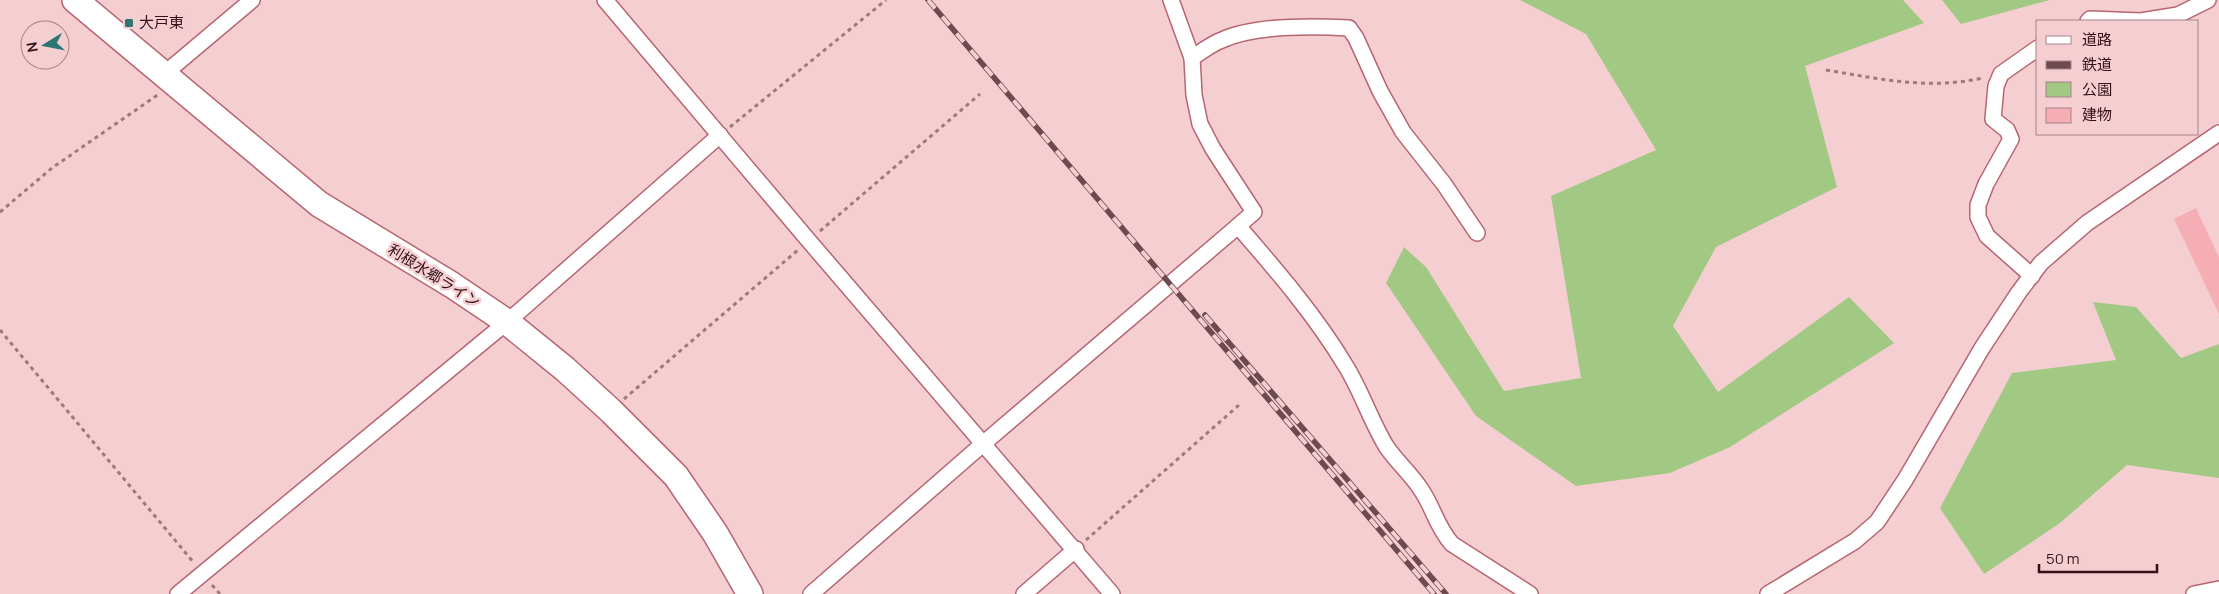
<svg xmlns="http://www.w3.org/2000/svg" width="2219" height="594" font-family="Manrope,'Noto Sans JP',sans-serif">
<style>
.green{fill:#a2c984}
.building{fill:#f6aeb5}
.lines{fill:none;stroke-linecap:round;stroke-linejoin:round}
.minor-casing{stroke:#b76570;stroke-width:18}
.trunk-casing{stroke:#b76570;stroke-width:28}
.path{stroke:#9e7a7f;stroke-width:3;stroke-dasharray:4 4;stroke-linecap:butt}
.minor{stroke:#fff;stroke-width:15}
.trunk{stroke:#fff;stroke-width:25}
.rail-casing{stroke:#6d4a4f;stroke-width:5.5}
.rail{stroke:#f4ced1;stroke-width:4;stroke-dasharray:11;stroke-linecap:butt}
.poi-dot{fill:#2c7673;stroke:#f4ced1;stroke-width:2}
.labels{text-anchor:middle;stroke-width:5;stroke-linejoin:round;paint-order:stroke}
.poi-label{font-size:15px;fill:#321117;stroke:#f4ced1;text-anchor:start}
.street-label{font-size:15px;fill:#321117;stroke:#f4ced1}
</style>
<rect width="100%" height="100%" fill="#f4ced1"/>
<g class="green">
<path d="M1520,0H1903L1924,23L1805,66L1837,187L1716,247L1673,326L1718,392L1849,297L1894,343L1730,447L1670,473L1576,486L1476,416L1386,283L1404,247L1426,267L1504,391L1581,378L1551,196L1656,150L1586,34Z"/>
<path d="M1942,0H2050L1961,24Z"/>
<path d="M2093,302L2136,307L2181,358L2219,344V478L2127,465L2060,523L1984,574L1940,508L2012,373L2116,360Z"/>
</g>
<path class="building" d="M2196,208L2219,257V314L2174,219Z"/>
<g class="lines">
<g class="minor-casing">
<g id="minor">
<path d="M605,0L809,241L1112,594"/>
<path d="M1171,0L1192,58L1194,95L1200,124L1213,149L1254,212L1238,226"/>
<path d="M2088,21L2090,19L2141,21L2178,15L2208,0"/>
<path d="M1192,58C1201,52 1211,44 1222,40C1255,25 1313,26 1349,28L1356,38L1380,91L1403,132L1444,184L1477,233"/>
<path d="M163,75L252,0"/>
<path d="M2032,276L1987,236L1978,217V205L1986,184L2011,139L2007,130L1993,119L1996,86L2001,74L2038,48"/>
<path d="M178,594L507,322L720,135"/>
<path d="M811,594L984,443L1238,226C1277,271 1316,316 1347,368C1362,393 1371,421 1386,446C1396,461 1410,473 1420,488C1433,506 1436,526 1452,544L1530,594"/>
<path d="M1024,594L1076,549"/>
<path d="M1768,594L1855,541L1877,522L1905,480L1982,348L2019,292L2041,263L2087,223L2219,133"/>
<path d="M2194,594L2219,589"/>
</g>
</g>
<g class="trunk-casing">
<path id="trunk" d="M75,0L319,204L452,285L507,322L565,369L611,411L676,476L715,533L750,594"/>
</g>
<g class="path">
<path d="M1826,70C1881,79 1927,90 1983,78"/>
<path d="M730,127L886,0"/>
<path d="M0,212L52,168L159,94"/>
<path d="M820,231L980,94"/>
<path d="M0,330L194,563"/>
<path d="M624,399L798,250"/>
<path d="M1086,540L1239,405"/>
<path d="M212,585L220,594"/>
</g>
<use href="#minor" class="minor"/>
<use href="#trunk" class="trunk"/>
<g class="rail-casing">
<g id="rail">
<path d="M928,0L1434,594"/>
<path d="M1205,315L1446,594"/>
</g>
</g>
<use href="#rail" class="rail"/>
</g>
<rect class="poi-dot" x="124" y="18" width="10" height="10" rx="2.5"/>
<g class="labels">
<g class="poi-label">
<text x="139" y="28">大戸東</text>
</g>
<g class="street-label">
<text transform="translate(434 276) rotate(32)" y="5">利根水郷ライン</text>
</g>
</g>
<rect x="2036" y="20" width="162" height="115" fill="#f4ced1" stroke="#a68287"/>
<rect x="2046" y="36" width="25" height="8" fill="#ffffff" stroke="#a68287"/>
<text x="2082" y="45" font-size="15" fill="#321117">道路</text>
<rect x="2046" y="61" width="25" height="8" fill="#6d4a4f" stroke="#a68287"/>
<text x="2082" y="70" font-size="15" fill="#321117">鉄道</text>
<rect x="2046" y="82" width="25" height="15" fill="#a2c984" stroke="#a68287"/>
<text x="2082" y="95" font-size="15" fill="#321117">公園</text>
<rect x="2046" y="108" width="25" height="15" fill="#f6aeb5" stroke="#a68287"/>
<text x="2082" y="120" font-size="15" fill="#321117">建物</text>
<g transform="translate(45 45) rotate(260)"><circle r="24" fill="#f4ced1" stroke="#a68287"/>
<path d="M0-4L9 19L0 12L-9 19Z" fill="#2c7673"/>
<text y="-8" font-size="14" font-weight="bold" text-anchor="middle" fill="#321117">N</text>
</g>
<path d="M2039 564v8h118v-8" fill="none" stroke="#321117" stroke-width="2.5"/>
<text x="2046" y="564" font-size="15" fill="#321117" stroke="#f4ced1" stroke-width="4" paint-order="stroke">50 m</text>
</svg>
